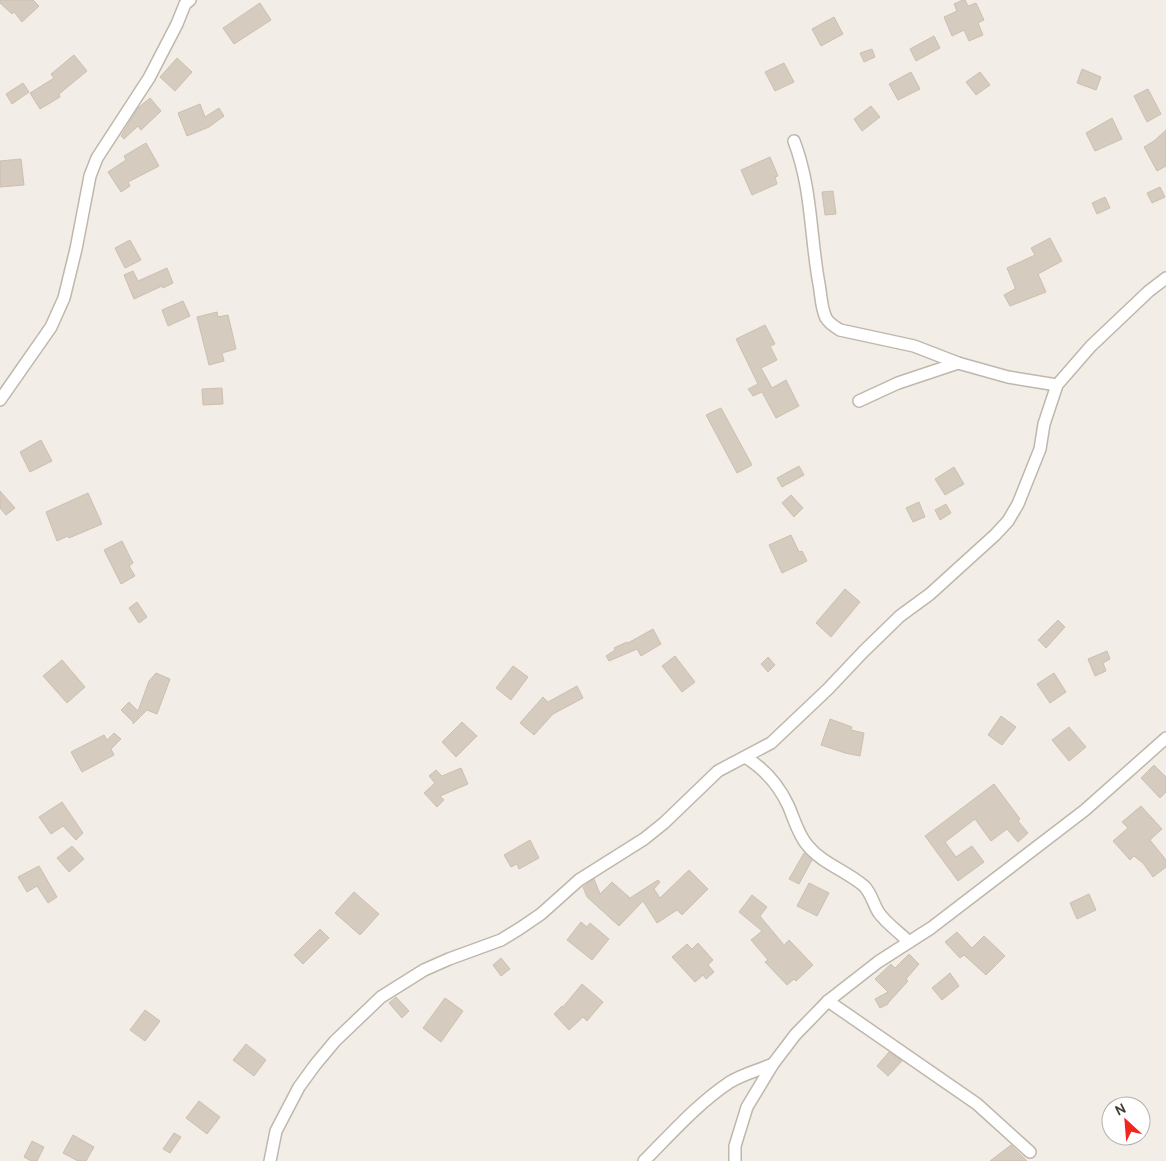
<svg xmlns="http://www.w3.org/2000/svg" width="1166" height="1161" font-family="Overpass,sans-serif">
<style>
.building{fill:#d6cbbf;stroke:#cebfaf}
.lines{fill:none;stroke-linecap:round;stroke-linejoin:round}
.minor-casing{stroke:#c0b7ac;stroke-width:14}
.minor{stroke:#fff;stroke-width:11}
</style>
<rect width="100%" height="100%" fill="#f2ede6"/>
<g class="building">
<path d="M0,0H33L39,6L22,22L14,12L12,14L0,3Z"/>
<path d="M963,0H965L968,6L976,3L984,20L978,23L983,35L969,41L964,30L952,36L944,17L957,11L954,4Z"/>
<path d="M260,3L271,20L234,44L223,28Z"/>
<path d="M834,17L843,34L821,46L812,29Z"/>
<path d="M934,36L940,48L916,61L910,49Z"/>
<path d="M872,49L875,57L864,62L860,53Z"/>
<path d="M74,55L87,71L59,94L60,97L40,109L30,93L54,78L51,74Z"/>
<path d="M177,58L192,72L175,91L160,77Z"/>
<path d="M784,63L794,82L775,91L765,72Z"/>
<path d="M1082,69L1101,77L1096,90L1077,83Z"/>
<path d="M911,72L920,89L898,100L889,84Z"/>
<path d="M980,72L990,85L976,95L966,82Z"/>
<path d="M23,83L29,92L12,104L6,94Z"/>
<path d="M1148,89L1161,114L1147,122L1134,96Z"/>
<path d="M150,98L161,111L141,130L138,126L124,139L121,136L138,108Z"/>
<path d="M200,104L205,117L219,108L224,116L209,127L187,136L178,113Z"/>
<path d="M871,106L880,117L862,131L854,119Z"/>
<path d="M1112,118L1122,139L1095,151L1086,133Z"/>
<path d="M1166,130V166L1157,171L1144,147L1154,141Z"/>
<path d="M146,143L159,166L128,182L130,186L121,192L108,172L126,160L124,156Z"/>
<path d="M770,157L778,176L775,177L777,184L752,195L741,170Z"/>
<path d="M21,159L24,185L0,187V161Z"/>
<path d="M1160,187L1165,197L1152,203L1147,193Z"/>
<path d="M833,191L836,214L825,215L822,192Z"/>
<path d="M1105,197L1110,208L1097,214L1092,203Z"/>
<path d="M1050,238L1062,261L1038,274L1046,292L1010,306L1004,295L1015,289V287L1007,268L1035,255L1031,248Z"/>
<path d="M130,240L141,260L125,268L115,248Z"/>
<path d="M167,268L173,283L163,288L162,286L134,299L124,275L133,271L138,281Z"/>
<path d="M183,301L190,316L168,326L162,310Z"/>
<path d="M217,312L218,317L228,315L236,349L222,353L224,361L209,365L197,317Z"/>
<path d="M765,325L775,344L770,346L777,360L761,368L772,388L786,380L799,406L776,418L762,392L753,396L748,389L758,384L736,339Z"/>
<path d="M222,388L223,404L203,405L202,389Z"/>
<path d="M721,408L752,465L737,473L706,415Z"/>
<path d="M41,440L52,461L30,472L20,452Z"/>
<path d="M799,466L804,475L782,487L777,478Z"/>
<path d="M954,467L964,484L945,495L935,479Z"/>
<path d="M0,491L15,508L6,515L0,508Z"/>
<path d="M88,493L102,524L69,538L68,536L57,541L46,512Z"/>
<path d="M791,495L803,508L794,517L782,503Z"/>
<path d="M919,502L925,517L913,522L906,508Z"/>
<path d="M946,504L951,513L940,520L935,510Z"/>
<path d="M791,535L799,552L802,551L807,561L782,573L769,545Z"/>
<path d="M122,541L133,563L129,566L135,576L121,584L104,550Z"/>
<path d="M845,589L860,602L831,637L816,623Z"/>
<path d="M137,602L147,617L139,623L129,608Z"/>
<path d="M1058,620L1065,627L1046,648L1038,640Z"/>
<path d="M653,629L661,644L641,656L637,649L609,661L606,656L615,650L614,648L627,642L628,643Z"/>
<path d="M1107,651L1110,659L1103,663L1106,671L1095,676L1088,659Z"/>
<path d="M675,656L695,682L682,692L662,666Z"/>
<path d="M768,657L775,665L768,672L761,664Z"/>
<path d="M62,660L85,687L67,703L43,676Z"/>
<path d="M513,666L528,677L511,700L496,688Z"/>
<path d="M156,673L170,679L157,714L147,710L133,724V722L121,710L129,702L138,711L149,681Z"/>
<path d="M1054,673L1066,692L1050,703L1037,684Z"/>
<path d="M577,686L583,698L553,714L534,735L520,723L543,697L548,702Z"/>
<path d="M1001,716L1016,727L1002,745L988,735Z"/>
<path d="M830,719L852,727L851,730L864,733L860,756L845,753L821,745Z"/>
<path d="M462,722L477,736L456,757L442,742Z"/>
<path d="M1069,727L1086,747L1069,761L1052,740Z"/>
<path d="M114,733L121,739L111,749L114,755L82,772L71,752L104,735L107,740Z"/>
<path d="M1154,765L1166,777V792L1160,798L1141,778Z"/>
<path d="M461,768L468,784L440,796L444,800L437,807L424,793L435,783L429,776L436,770L442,776Z"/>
<path d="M994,784L1020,819L1018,821L1028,833L1018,842L1007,829L991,841L975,819L945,842L956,857L972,846L984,862L958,881L925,836Z"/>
<path d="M62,802L83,833L76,840L63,826L51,834L39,817Z"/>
<path d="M1141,806L1162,829L1150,840L1166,860V867L1153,877L1143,863L1134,856L1130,860L1113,841L1128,828L1122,822Z"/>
<path d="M530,840L539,858L519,869L517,864L511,867L504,855Z"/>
<path d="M72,846L84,859L69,872L57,858Z"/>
<path d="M804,853L812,860L799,884L789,879Z"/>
<path d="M39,866L57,897L48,903L37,886L27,892L18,877Z"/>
<path d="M689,870L708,889L682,915L677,910L657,923L643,901L619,926L587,897L583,887L594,879L600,894L612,882L630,898L658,880L660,882L654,889L660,898Z"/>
<path d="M809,883L829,893L817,916L797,906Z"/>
<path d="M354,892L379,914L360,935L335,913Z"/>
<path d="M1089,894L1096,910L1077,919L1070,903Z"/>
<path d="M752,895L767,907L760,916L784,945L789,940L813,965L796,981L794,979L787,985L765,962L768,960L751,940L762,931L739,912Z"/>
<path d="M581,922L587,927L590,923L609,939L592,960L567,940Z"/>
<path d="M320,929L329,938L303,964L294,955Z"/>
<path d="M957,932L972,948L984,936L1005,956L986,975L964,955L960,958L945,942Z"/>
<path d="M698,943L713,960L708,965L714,972L706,979L703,975L695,982L672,957L687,944L692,949Z"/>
<path d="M909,954L919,964L906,979L908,981L888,1003V1004L880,1008L875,999L888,992L875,979L891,964L895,968Z"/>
<path d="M501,958L510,969L501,976L493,965Z"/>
<path d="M950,973L959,986L942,1000L932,988Z"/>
<path d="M582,984L603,1002L587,1021L583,1017L569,1030L554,1014L562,1006L563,1007Z"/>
<path d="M396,997L409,1011L402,1018L389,1003Z"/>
<path d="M445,998L463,1011L441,1042L423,1028Z"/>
<path d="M145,1010L160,1021L145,1041L130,1030Z"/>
<path d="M246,1044L266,1060L254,1076L233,1060Z"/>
<path d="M889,1052L902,1061L888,1076L877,1066Z"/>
<path d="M199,1101L220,1117L207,1134L186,1118Z"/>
<path d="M174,1133L181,1137L170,1153L163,1149Z"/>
<path d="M73,1135L94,1147L86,1161H78L63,1153Z"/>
<path d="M32,1141L44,1147L37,1161H31L24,1157Z"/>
<path d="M1011,1145L1027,1161H990Z"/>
</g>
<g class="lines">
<g class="minor-casing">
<g id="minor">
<path d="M794,141C812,188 810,235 819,284C821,294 821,308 826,318C829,323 835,327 840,330L914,346L958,363L1008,377L1057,385"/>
<path d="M0,400L51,327L64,298L76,249L90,176L97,158L149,78L177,24L185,4L190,0"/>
<path d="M859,401L898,383L958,363"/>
<path d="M745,757C765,769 778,784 788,805C794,818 798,835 808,846C823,864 847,871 864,886C872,894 873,904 879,913C887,924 899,932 909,942"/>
<path d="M828,1001L977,1104L1030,1152"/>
<path d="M270,1161L276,1131L299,1087L315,1065L335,1041L381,997L424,970L449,959L501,940L519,929L541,914L579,880L644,839L664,823L718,771L771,743L828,689L863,652L900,616L930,594L995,535L1008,521L1018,504L1040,449L1044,424L1057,385L1091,346L1149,291L1166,278"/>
<path d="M644,1161C672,1133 697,1104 730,1082C743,1074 759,1070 773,1064"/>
<path d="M735,1161V1146L747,1107L773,1064L795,1035L828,1001L878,962L931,928L1085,810L1166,738"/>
</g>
</g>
<use href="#minor" class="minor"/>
</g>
<g transform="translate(1126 1121) rotate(334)"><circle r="24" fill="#ffffff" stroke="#b5b1af"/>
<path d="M0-4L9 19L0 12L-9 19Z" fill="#f2261e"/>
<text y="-8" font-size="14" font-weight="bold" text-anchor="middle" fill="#453d36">N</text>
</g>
</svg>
